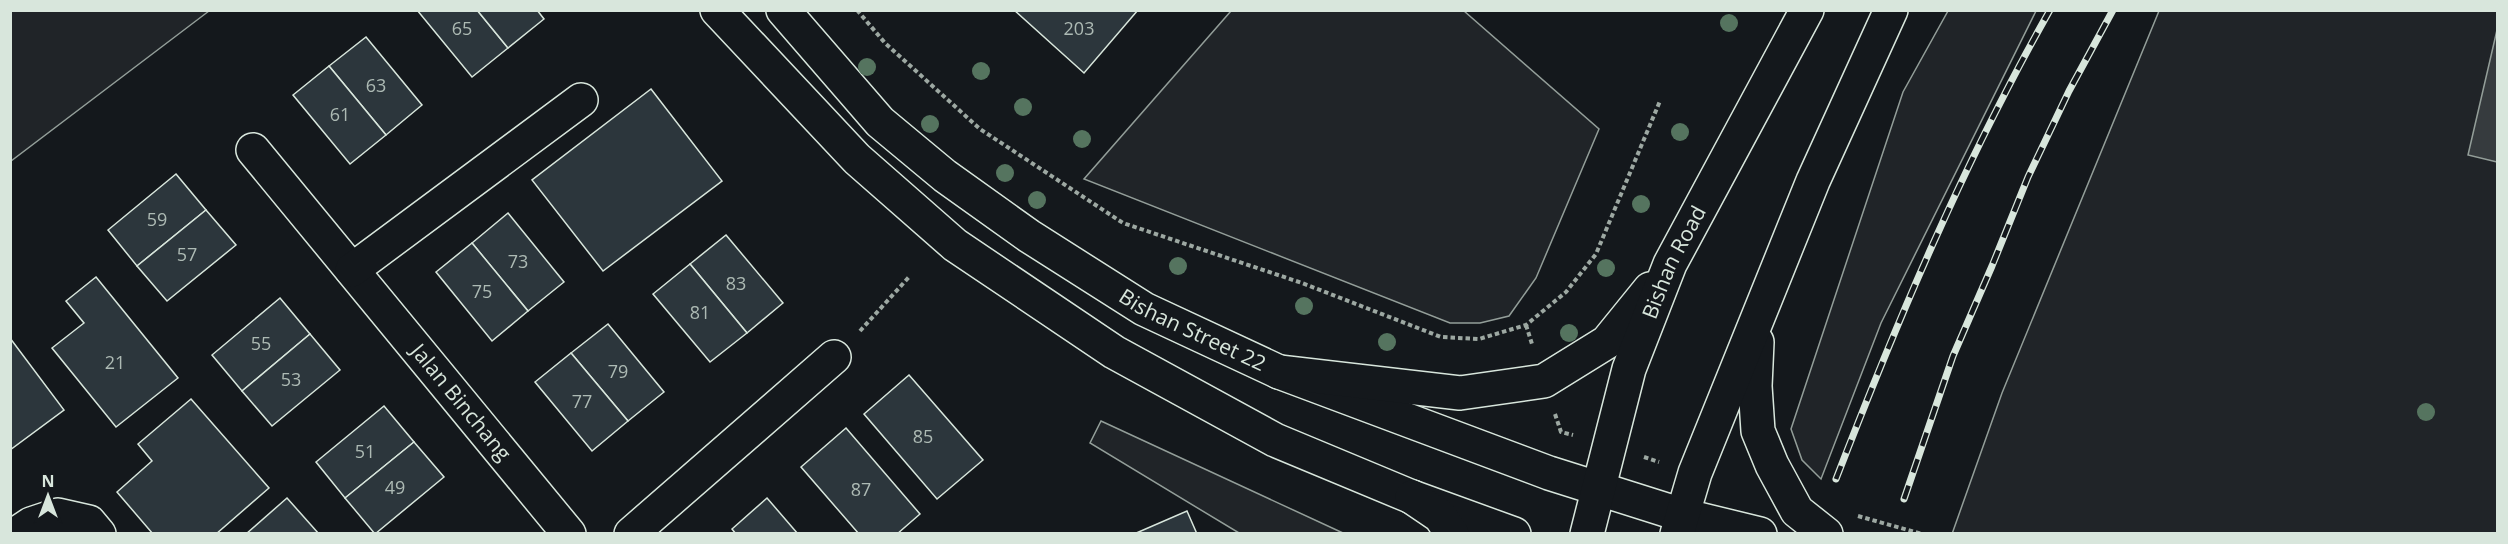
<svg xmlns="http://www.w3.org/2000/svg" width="2508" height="544" font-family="'Open Sans',sans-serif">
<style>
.green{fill:#202428;stroke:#939e99;stroke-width:1.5}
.water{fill:#363b3e;stroke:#939e99;stroke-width:1.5}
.building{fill:#2c363c;stroke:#d8e6dc;stroke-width:1.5}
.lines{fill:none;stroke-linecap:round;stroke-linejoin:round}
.minor-casing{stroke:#d8e6dc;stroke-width:36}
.tertiary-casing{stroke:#d8e6dc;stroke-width:36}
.secondary-casing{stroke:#d8e6dc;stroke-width:36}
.primary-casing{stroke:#d8e6dc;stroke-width:36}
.path{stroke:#9da8a2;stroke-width:4;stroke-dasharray:4.5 3;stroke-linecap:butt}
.minor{stroke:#14181c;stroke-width:33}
.tertiary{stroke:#14181c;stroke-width:33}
.secondary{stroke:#14181c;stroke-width:33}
.primary{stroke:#14181c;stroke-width:33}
.rail-casing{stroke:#d8e6dc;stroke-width:7}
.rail{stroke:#14181c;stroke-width:4.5;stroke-dasharray:14;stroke-linecap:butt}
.tree{fill:#55745f}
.labels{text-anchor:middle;stroke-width:4.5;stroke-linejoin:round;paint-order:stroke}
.number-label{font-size:18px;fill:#adbab4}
.street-label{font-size:21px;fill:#d8e6dc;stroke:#14181c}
</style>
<rect width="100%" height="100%" fill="#14181c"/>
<g class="green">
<path d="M11,10H209V11L11,161Z"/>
<path d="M1231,11H1464L1599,129L1536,278L1509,316L1480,323H1450L1084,179Z"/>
<path d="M1948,11H2036L1881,323L1821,479L1802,460L1791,429L1903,92Z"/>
<path d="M2159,11H2497V533L1952,534L2002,393Z"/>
<path d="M1101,421L1343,533H1239L1090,443Z"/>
</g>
<path class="water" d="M2497,30L2498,162H2497L2468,155Z"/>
<g class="building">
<path d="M417,10H477L508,48L472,77Z"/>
<path d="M477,10H537L544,19L508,48Z"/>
<path d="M1014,10H1138L1084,73Z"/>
<path d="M366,37L422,105L386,135L329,66Z"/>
<path d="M329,66L386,135L350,164L293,95Z"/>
<path d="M651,89L722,181L603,271L532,180Z"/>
<path d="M176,174L206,210L137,266L108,230Z"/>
<path d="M206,210L236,245L167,301L137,266Z"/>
<path d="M508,213L564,282L528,311L472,243Z"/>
<path d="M726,235L783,303L747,333L690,264Z"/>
<path d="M472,243L528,311L492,341L436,272Z"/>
<path d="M690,264L747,333L710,362L653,294Z"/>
<path d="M96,277L178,378L116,427L52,348L84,323L66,301Z"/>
<path d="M280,298L310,334L242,391L212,355Z"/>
<path d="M608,324L664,392L628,421L571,353Z"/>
<path d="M310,334L340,370L272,426L242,391Z"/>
<path d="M10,338L64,410L10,450Z"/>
<path d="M571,353L628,421L592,451L535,382Z"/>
<path d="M909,375L983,460L937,499L864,414Z"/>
<path d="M191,399L269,488L216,534H153L117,492L152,461L138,444Z"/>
<path d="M384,406L414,442L345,498L316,462Z"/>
<path d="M846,428L920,514L897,534H859L801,467Z"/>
<path d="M414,442L444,477L375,534L345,498Z"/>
<path d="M287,498L319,534H246Z"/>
<path d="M767,498L798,534H736L732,529Z"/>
<path d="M1187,511L1197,534H1134Z"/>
</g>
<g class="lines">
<g class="minor-casing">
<g id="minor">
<path id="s1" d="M253,150L569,534"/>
<path d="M352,270L581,100"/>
<path d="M16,534L31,524L58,515L89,522L99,534"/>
<path d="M631,534L834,357"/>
</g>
</g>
<g class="tertiary-casing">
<path id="tertiary" d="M1682,515L1760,534"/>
</g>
<g class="secondary-casing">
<g id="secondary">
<path d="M717,10L857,159L955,245L1114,352L1275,440L1412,497L1514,534"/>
<path id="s2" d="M783,10L880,122L945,176L1029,236L1144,309L1279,372L1549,473L1682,515"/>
</g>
</g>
<g class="primary-casing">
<g id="primary">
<path d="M1757,342L1755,386L1758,431L1772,465L1797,511L1826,534"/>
<path d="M1279,372L1460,393L1544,381L1607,342L1650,289"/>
<path d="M1412,497L1440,516L1452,534"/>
<path id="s3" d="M1587,534L1629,369L1670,264L1807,10"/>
<path d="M1677,534L1695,473L1813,181L1891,10"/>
</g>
</g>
<g class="path">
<path d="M857,10L885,43L980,129L1123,223L1302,283L1441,337L1479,339L1526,325L1566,292L1596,254L1660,101"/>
<path d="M1526,325L1532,344"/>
<path d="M860,331L909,277"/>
<path d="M1555,414L1561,432L1573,435"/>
<path d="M1644,457L1659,462"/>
<path d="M1858,516L1922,534"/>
</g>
<use href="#minor" class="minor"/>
<use href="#tertiary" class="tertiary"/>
<use href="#secondary" class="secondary"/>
<use href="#primary" class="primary"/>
<g class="rail-casing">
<g id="rail">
<path d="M1836,479C1898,319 1965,160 2050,10"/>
<path d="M1904,499L1953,356L1992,266L2028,177L2069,91L2113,10"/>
</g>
</g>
<use href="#rail" class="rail"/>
</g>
<g class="tree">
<circle cx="1729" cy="23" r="9"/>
<circle cx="867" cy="67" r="9"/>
<circle cx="981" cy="71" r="9"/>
<circle cx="1023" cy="107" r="9"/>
<circle cx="930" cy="124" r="9"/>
<circle cx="1680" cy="132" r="9"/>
<circle cx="1082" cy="139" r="9"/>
<circle cx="1005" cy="173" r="9"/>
<circle cx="1037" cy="200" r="9"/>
<circle cx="1641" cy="204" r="9"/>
<circle cx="1178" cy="266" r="9"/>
<circle cx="1606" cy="268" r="9"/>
<circle cx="1304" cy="306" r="9"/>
<circle cx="1569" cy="333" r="9"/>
<circle cx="1387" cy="342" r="9"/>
<circle cx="2426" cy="412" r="9"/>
</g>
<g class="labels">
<g class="number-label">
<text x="462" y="35">65</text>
<text x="1079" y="35">203</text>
<text x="376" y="92">63</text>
<text x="340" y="121">61</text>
<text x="157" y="226">59</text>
<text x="187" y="261">57</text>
<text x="518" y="268">73</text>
<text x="736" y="290">83</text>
<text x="482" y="298">75</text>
<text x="700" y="319">81</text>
<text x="261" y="350">55</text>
<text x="115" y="369">21</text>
<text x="618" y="378">79</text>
<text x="291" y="386">53</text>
<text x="582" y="408">77</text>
<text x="923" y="443">85</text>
<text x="365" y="458">51</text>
<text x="395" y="494">49</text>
<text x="861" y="496">87</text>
</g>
<g class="street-label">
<text dy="7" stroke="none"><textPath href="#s3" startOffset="286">Bishan Road</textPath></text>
<text dy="7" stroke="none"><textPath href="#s2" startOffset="525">Bishan Street 22</textPath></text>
<text dy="7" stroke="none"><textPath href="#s1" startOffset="327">Jalan Binchang</textPath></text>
</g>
</g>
<rect width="2508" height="544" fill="none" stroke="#d8e6dc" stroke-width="24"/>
<g transform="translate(48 496)" stroke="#14181c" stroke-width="4.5" paint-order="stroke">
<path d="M0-4.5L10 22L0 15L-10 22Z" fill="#d8e6dc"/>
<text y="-9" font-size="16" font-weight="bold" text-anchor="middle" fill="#d8e6dc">N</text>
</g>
</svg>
